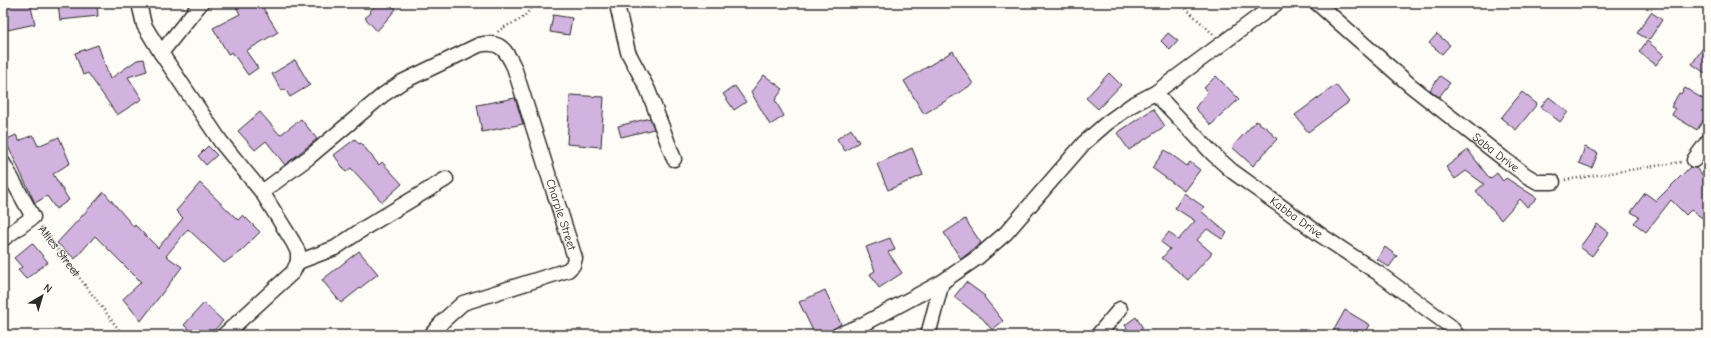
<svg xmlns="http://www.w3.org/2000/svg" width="1711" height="338" font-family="'Comic Neue',sans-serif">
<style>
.building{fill:#d2b3df;stroke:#2b2b2b}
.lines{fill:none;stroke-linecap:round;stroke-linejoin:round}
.minor-casing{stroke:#2b2b2b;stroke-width:17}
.path{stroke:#2b2b2b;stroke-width:2.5;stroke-dasharray:1 3;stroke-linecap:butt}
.minor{stroke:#fdfcf7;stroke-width:14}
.labels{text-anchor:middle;stroke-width:3;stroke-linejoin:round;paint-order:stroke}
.street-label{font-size:12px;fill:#2b2b2b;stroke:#fdfcf7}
</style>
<rect width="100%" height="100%" fill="#fdfcf7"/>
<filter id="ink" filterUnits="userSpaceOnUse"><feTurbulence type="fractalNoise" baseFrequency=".025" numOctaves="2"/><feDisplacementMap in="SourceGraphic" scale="8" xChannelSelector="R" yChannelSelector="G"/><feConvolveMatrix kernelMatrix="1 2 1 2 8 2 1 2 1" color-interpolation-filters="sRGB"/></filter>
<g filter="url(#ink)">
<g class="building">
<path d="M17,3H30L35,24L3,31V6Z"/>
<path d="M58,3H97L98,16L60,20Z"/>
<path d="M234,3H260L278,32L246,51L258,68L248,75L232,52L228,54L213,28L240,14Z"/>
<path d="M378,3H390L396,9L377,31L365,18L371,13L370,11Z"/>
<path d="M1651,12L1662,20L1649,40L1637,33Z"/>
<path d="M553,15L572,18L569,35L550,32Z"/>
<path d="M1168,33L1178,41L1170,50L1161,41Z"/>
<path d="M1437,34L1450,45L1442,54L1429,43Z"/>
<path d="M1708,40V75L1692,64Z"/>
<path d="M1647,41L1664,55L1656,65L1639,52Z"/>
<path d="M98,45L110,79L137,60L144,59L147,71L128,77L142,99L117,115L88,73L83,75L75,53Z"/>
<path d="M953,51L973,84L924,114L904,81Z"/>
<path d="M295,60L310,85L290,97L285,89L282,91L272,74Z"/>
<path d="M1109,73L1121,85L1098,109L1086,98Z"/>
<path d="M764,75L783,89L775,100L784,116L770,125L751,92Z"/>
<path d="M1216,76L1239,99L1211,125L1195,108L1208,91L1204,88Z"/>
<path d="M1440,76L1450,83L1439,97L1430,90Z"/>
<path d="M1336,85L1349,102L1308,132L1295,115Z"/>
<path d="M735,86L746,102L734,110L723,94Z"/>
<path d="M1685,88L1708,102V113L1697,130L1672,115L1675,109L1671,107L1679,93L1681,94Z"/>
<path d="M1522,92L1537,104L1516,130L1501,118Z"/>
<path d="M570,95L604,97L601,147L567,144Z"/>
<path d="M1549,97L1568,112L1560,122L1541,107Z"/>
<path d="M515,98L523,124L482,132L477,105Z"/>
<path d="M1153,109L1165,126L1129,150L1117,133Z"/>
<path d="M260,112L280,135L301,119L317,139L285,165L266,141L255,150L238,131Z"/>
<path d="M650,118L654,129L621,137L618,126Z"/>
<path d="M1256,121L1268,129L1277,139L1253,166L1232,147Z"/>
<path d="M851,129L859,142L845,151L837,139Z"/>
<path d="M16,135L19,141L33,135L38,146L59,137L70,163L53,174L69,200L56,209L47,196L35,203L5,140Z"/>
<path d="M355,139L359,144L361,143L379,165L382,162L402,184L382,202L351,168L346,172L334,155Z"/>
<path d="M208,146L217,155L206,165L198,156Z"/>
<path d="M1585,147L1598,153L1592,168L1579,163Z"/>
<path d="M912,148L923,175L888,190L877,164Z"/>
<path d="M1165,150L1187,166L1190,162L1200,170L1184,191L1152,168Z"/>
<path d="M1468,150L1490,179L1497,173L1503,181L1506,178L1537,198L1527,207L1520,199L1501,220L1476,191L1484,184L1466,171L1455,179L1446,167Z"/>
<path d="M1690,167L1696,168L1708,181V222L1691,210L1686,215L1671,200L1646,232L1634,223L1639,217L1631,212L1645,193L1656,201Z"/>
<path d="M200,183L238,220L243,215L260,232L241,251L224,263L188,229L166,256L182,267L141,321L123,299L141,282L95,236L75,259L57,243L104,192L134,227L135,225L158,248L183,218L176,211Z"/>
<path d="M1184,193L1204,207L1201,211L1227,233L1222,239L1207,229L1197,240L1212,253L1188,280L1162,258L1170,249L1161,242L1169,232L1178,240L1195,221L1175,208Z"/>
<path d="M965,219L981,243L961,259L944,233Z"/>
<path d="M1597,224L1609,233L1592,256L1580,247Z"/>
<path d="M890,238L895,250L888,252L902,273L879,288L870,274L875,271L866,247Z"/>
<path d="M32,243L48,262L26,279L18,270L22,267L14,258Z"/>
<path d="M1385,247L1397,256L1389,267L1377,259Z"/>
<path d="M359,251L378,274L341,303L322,280Z"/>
<path d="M966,282L985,296L984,297L1003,321L992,330L983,319L954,297Z"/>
<path d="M825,290L841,324L832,330L830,335H815L799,302Z"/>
<path d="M204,303L223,321L210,335H195L184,325Z"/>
<path d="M1345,310L1370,325L1364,335H1331Z"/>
<path d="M1136,317L1143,328L1131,335L1125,325Z"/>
</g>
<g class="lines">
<g class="minor-casing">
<g id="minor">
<path d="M139,3L144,25L161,53"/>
<path d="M201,3L161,53L221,142L262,192L293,242L298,252V262L293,272L224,335"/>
<path d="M620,3L618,9L628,52L648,90L674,159"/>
<path id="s2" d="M1317,3L1410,85L1504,159L1527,176L1538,182H1553"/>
<path id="s3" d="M1155,93L1213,154L1232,171L1322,236L1378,273L1450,326L1457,335"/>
<path d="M1694,160L1708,141"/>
<path d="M3,163L33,217L3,239"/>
<path id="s4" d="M262,192L308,158L383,95L402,82L479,45C500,40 506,50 514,67L575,258L573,265L568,270L463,303L444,320L431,335"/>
<path d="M298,262L335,248L366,227L446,179"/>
<path d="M838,335L862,325L942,282L977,258L1006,233L1084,143L1107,123L1132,105L1155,93L1277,3"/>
<path d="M928,335L942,282"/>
<path d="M1098,335L1120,309"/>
</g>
</g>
<g class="path">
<path d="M1180,3L1213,34"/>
<path d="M498,32C505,24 516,24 523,17C528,13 531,7 536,3"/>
<path d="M1565,180L1681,162"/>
<path id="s1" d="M41,227L123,335"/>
</g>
<use href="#minor" class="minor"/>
</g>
</g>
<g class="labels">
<g class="street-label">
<text dy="4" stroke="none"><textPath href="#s2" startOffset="233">Saba Drive</textPath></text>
<text dy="4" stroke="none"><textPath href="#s4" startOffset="465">Charple Street</textPath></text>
<text dy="4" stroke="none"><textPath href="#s3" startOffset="189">Kabba Drive</textPath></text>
<text dy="4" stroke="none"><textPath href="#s1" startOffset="30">Allies Street</textPath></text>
</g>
</g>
<rect width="1711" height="338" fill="none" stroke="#fdfcf7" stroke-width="16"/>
<rect x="8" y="8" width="1695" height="322" fill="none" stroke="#2b2b2b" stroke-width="1.5" filter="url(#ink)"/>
<g transform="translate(42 296) rotate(38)" stroke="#fdfcf7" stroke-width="3" paint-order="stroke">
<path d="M0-3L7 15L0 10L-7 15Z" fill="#2b2b2b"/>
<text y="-6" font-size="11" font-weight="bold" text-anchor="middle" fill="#2b2b2b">N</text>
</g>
</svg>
